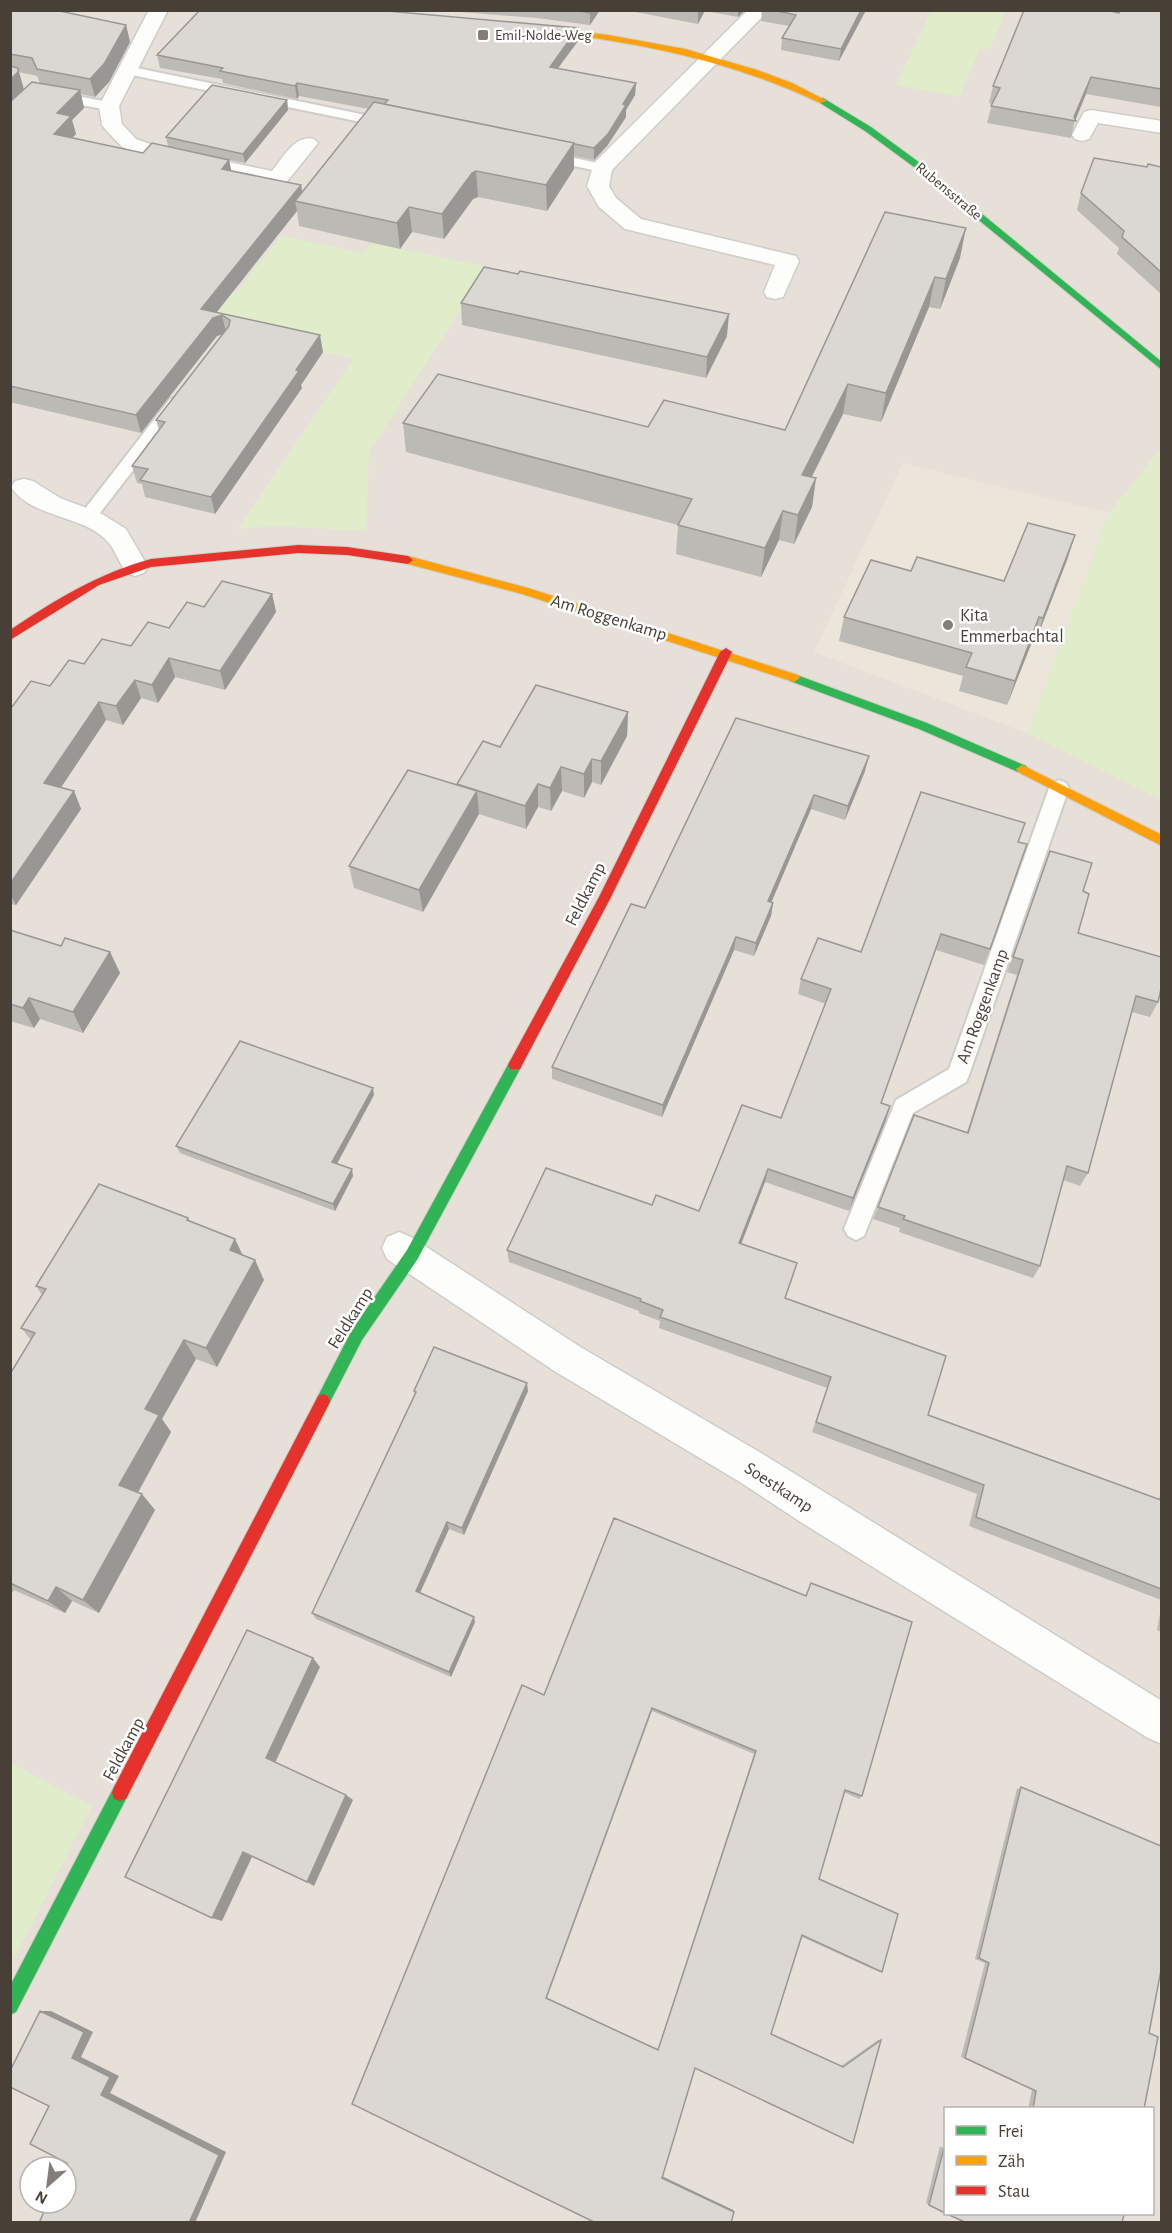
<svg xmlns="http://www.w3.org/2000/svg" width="1172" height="2233" font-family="'Alegreya Sans',sans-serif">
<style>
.residential{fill:#e6e0d8;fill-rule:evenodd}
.education{fill:#ece6da}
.green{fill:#e0ecca}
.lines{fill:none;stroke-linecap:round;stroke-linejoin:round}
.lane-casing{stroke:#cfcdc8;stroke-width:4}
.street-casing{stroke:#cfcdc8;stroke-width:3}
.fast-casing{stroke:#d2cec3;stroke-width:2}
.slow-casing{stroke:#d2cec3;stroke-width:2}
.jam-casing{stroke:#d2cec3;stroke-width:2}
.lane{fill:#fdfdfc;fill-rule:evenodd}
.street{fill:#fdfdfc;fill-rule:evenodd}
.fast{fill:#30b455;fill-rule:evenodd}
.slow{fill:#ff9f0a;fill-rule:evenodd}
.jam{fill:#e5322d;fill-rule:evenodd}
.wall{fill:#bcbab5;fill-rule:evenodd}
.shaded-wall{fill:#999794}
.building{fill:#dbd8d3;stroke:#999794;stroke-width:1.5;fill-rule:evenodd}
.poi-dot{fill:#837d75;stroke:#fff;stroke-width:2}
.labels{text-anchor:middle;stroke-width:5;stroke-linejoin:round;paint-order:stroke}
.far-poi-label{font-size:15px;fill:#484036;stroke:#fff;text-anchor:start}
.far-street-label{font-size:15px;fill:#484036;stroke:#fff}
.poi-label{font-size:18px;fill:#484036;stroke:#fff;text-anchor:start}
.street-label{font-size:18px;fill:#484036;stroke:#fff}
</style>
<rect width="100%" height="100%" fill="#f1efeb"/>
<path class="residential" d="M11,11H1161V2222H11ZM946,2108H1152V2214H946ZM30,2167H66V2203H30Z"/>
<path class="education" d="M903,463L1109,513L1027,733L814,652Z"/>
<g class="green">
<path d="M931,11H1006L990,49L980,48L959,97L896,85Z"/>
<path d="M281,236L363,253L372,243L488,267L369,452L366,531L274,526L238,529L353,359L258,338L11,245L236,293Z"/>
<path d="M1161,448V800L1027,733L1109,513Z"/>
<path d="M12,1764L92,1806L11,1965L10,1767Z"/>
</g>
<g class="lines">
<g class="lane-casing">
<g id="lane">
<path d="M127,66L390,120L397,124L390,128L122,73L120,70L122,67Z"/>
<path d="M33,88L109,102L116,106L109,110L36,97L15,118L10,119V107L28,89Z"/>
<path d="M546,152L607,165L609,168L602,172L541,159L539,156Z"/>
<path d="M176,398L182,399L184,403L182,407L93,522H81L78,518L81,514L170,399Z"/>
<path d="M1059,780L1066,783L1069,788L969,1075L966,1082L913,1113L864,1236L856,1240L848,1236L844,1229L896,1100L949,1069L1049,788L1052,783Z"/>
</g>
</g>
<g class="street-casing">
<g id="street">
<path d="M149,10H168L119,106L122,124L136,139L158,147L272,171C283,158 295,134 314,139L318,143L285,184L277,185L145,156L122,147L105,129L102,125L99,106Z"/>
<path d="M748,10H769L612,170L609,186L616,198L641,219L796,256L799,261L783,297L775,299L767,297L764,292L775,265L625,229L599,207L587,186L594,163Z"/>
<path d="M1091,110L1162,121V133L1098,123L1089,139L1082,141L1075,139L1072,135L1084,112Z"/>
<path d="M24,479L33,481L60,498L102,514L126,529L148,567L144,573L135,576L126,573C120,564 115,549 107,541C84,515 31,518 11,487L15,481Z"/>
<path d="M399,1232L411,1237L582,1348L766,1456L1162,1701V1744L1148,1738L799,1521L740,1482L556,1372L387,1259L382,1248L387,1237Z"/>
</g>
</g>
<g class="fast-casing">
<g id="fast">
<path d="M823,98L871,127L920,163L1162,362V370L914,167L865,131L820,103V99Z"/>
<path d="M794,674L927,723L1026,766L1028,769L1026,772H1018L919,729L790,681L788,678Z"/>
<path d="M515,1059L520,1061L522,1065L520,1069L417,1260L362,1340L328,1406L323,1408L318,1406L316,1401L318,1396L352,1330L407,1250L510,1061Z"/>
<path d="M120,1785L126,1787L128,1793L126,1799L16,2012L10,2015V1986L114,1787Z"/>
</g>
</g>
<g class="slow-casing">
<g id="slow">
<path d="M531,26L608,35L685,49L757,70L792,83L827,101L820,103C727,59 635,42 534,30H531Z"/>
<path d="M408,556L528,588L798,675L800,678L794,682L522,594L404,563L403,560Z"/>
<path d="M1022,765L1162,835V846L1018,772L1016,769Z"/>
</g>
</g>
<g class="jam-casing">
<g id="jam">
<path d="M298,545L347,547L408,556L413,560L408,564L347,555L298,553L151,567L99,585L10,640V630C55,600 99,573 151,559Z"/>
<path d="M726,648L732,652L610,899L520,1069H510L508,1065L510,1061L599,897L720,652Z"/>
<path d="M323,1394L328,1396L330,1401L328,1406L126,1799L120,1801L114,1799L112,1793L114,1787L318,1396Z"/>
</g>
</g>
<use href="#lane" class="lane"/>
<use href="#street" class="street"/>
<use href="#fast" class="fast"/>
<use href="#slow" class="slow"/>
<use href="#jam" class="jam"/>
</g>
<g class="wall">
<path d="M10,10L126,25L130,42L109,82L95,97L81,94L84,108L72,120L76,134L72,138L143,153L168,146L166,137L287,100L288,110L245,163L229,160L231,171L301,185L302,192L369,109L299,96L297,99L223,83L222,79L160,68L157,55L578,41L558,68L636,83L635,95L626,110V117L607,146L594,160L574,156V169L547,211L478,197L473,199L444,239L412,232L400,249L299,226L297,211L216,312L323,352L301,385L302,388L215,514L145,497L142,484L137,483L132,466L159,430L156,420L223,334L217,336L141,433L10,402ZM19,72L37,76L40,83L24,90Z"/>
<path d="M435,10H600L590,25L537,18Z"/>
<path d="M625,10H745L738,17L705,11L698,24Z"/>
<path d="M762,10H866L839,61L781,50L782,38L789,26L761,21Z"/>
<path d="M1161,10V107L1086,94L1075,120L1071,138L987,123L992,104L989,103L993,86L1119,13Z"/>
<path d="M1147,167H1161V294L1117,254L1119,248L1077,210L1081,193Z"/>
<path d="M885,212L960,258L940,309L929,307L881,422L843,414L812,477L816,478L812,507L794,544L779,540L761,577L676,554L678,525L406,452L403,423L785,430Z"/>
<path d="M461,303L727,336L706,378L462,325Z"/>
<path d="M1075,535L1067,560L1035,643L1032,642L1007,705L959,691L963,676L839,641L844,617L911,571L1004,581Z"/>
<path d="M272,594L276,612L225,690L175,677L158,703L141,698L123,725L106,720L61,787L74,791L81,809L16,905L10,904V707H12L50,686L84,664L131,646L169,628L204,607Z"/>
<path d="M628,712L627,736L601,785L592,782L584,798L562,791L551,811L538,807L526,829L479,814L423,912L354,888L349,866L457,785L500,747Z"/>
<path d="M736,718L865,771L845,820L811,809L771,902L773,903L771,916L754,956L734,950L662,1117L552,1079V1067L645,908Z"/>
<path d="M1018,842L990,949L984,965L936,950L881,1103L886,1120L849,1211L765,1182L741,1243L794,1275L785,1298L928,1415L1159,1500L1161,1490V1600L969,1526L977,1494L812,1432L827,1388L659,1328L660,1321L639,1313V1311L509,1262L507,1250L652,1205L699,1211L781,1118L826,1004L798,994L801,979L861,952Z"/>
<path d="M1050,851L1083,891L1078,933L1158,1002L1150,1017L1132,1012L1088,1173L1080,1186L1063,1180L1040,1266L1033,1278L899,1232L900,1228L873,1219L878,1207L967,1132L1017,975L1007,972Z"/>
<path d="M10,930L61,946L110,952L120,973L83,1033L40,1019L34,1028L10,1021Z"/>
<path d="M374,1095L337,1164L353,1176L335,1211L180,1153L176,1146Z"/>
<path d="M188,1218L190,1221L243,1255L264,1280L217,1367L196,1359L162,1419L171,1432L138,1493L155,1510L99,1613L72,1601L65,1613L14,1590L13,1592L10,1591V1374L31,1340L21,1328L42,1295L36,1286Z"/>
<path d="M414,1391H528L464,1535L449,1529L420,1593L475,1622L451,1677L316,1619L312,1613L415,1395Z"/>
<path d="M811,1583L862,1796L859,1799L844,1792L819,1879L882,1972H879L802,1937L771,2034L841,2066L878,2040H881L853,2143L695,2068L662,2176L733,2210L352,2104L544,1695L806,1596ZM652,1711L754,1754L658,2049L547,1998Z"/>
<path d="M1161,1608V1632L1157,1630Z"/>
<path d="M1021,1787L1149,2033L1144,2109H1028L1032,2090L961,2057L985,1963L975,1959L1017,1789Z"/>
<path d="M940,2146L945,2149V2213L926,2203Z"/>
</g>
<g class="shaded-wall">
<path d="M591,10H600L590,25V13Z"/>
<path d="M699,10H705L698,24V11Z"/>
<path d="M738,10H745L738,17Z"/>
<path d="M861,10H866L839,61L841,49Z"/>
<path d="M126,25L130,42L109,82L95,97L90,79Z"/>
<path d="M578,28V41L550,79V67Z"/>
<path d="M18,68L24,90L10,103V80Z"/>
<path d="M1091,77L1086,94L1075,121L1074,117Z"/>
<path d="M297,83L299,96L297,99L295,86Z"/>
<path d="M636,83L635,95L626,110V117L607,146L594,160V148Z"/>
<path d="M80,90L84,108L72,120L76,134L59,152L54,134L57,113Z"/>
<path d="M287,100L288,110L245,163L243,154Z"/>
<path d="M574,143V169L547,211L546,185Z"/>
<path d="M229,160L233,178L222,169Z"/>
<path d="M476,171L478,197L473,199L444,239L442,214L472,173Z"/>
<path d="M301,185L304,202L295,201L297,211L205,327L201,309Z"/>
<path d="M409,207L412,232L400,249L397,223Z"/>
<path d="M966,228L960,258L940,309L946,279Z"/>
<path d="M935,277L929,307L881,422L886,393Z"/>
<path d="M729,314L727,336L706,378L707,357Z"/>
<path d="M222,315L226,333L217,336L141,433L136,415L213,318Z"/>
<path d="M320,335L323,352L301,385L302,388L215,514L211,497Z"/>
<path d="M848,384L843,414L798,504L802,475Z"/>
<path d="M816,478L812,507L794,544L798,515Z"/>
<path d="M783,511L779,540L761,577L765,548Z"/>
<path d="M1075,535L1067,560L1035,643L1043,618Z"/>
<path d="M272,594L276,612L225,690L220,671Z"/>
<path d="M1039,617L1032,642L1007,705L1015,681Z"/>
<path d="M169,658L175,677L158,703L152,685Z"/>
<path d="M135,680L141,698L123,725L116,706Z"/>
<path d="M99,702L106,720L52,801L44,783Z"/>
<path d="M628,712L627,736L601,785V761Z"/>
<path d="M869,756L865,771L845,820L848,806Z"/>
<path d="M592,759V782L584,798V774Z"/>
<path d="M561,767L562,791L551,811L550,788Z"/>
<path d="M538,784V807L526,829L525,806Z"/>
<path d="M74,791L81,809L16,905L10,894V884Z"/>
<path d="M477,791L479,814L423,912L419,890Z"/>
<path d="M814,795L811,809L766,915L768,901Z"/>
<path d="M773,903L771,916L754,956L756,943Z"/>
<path d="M736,937L734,950L662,1117L663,1105Z"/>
<path d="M110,952L120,973L83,1033L73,1012Z"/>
<path d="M29,998L40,1019L34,1028L23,1008Z"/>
<path d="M373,1088L374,1095L334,1169L332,1162Z"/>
<path d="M890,1106L886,1120L849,1211L853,1198Z"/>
<path d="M352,1169L353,1176L335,1211L333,1204Z"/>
<path d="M768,1169L765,1182L737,1255L739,1243Z"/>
<path d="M235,1239L245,1260L230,1250Z"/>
<path d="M255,1260L264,1280L217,1367L206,1348Z"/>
<path d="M184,1340L196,1359L162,1419L171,1432L133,1501L119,1485L145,1409Z"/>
<path d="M527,1383L528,1391L464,1535L462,1528Z"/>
<path d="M142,1494L155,1510L99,1613L83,1600Z"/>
<path d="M447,1522L449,1529L418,1597L416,1591Z"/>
<path d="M56,1587L72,1601L65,1613L48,1601Z"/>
<path d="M474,1617L475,1622L451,1677L449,1672Z"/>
<path d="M313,1658L320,1667L274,1765L266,1758Z"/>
<path d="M346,1795L353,1800L314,1886L307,1882Z"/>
<path d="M243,1852L252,1857L222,1921L212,1918Z"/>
<path d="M40,2011H51L93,2032L81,2057L119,2076L110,2093L226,2152L195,2223H189L72,2058Z"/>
<path d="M661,2176L733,2210L734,2212L662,2178Z"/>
</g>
<g class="building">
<path d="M10,10H55L126,25L104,64L90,79L37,69L32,58L10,54Z"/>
<path d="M200,10H376L578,28L550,67L636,83L623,104L626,105L608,134L594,148L384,104L388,100L297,83L295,86L220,71L223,68L157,55Z"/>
<path d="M573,10H591L590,13Z"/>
<path d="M773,10H861L841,49L782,38L796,15Z"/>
<path d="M1024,10H1106L1119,13L1120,10H1161V89L1091,77L1074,117L1076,121L991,106L1000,88L993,86Z"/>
<path d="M10,66L18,68V72L10,80Z"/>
<path d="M32,82L80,90L57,113L71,116L54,134L143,153L152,143L229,160L222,169L301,185L201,309L320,335L296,370L299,371L211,497L140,480L148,469L132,466L165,422L156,420L229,326L230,320L222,315L213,318L136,415L10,386V102Z"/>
<path d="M212,85L287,100L243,154L166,137Z"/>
<path d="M374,102L574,143L546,185L476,171L472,173L442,214L409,207L397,223L295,201Z"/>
<path d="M1094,158L1147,167L1148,164L1161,167V272L1122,237L1124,231L1081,193Z"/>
<path d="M885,212L966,228L946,279L935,277L886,393L848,384L802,475L816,478L798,515L783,511L765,548L678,525L692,499L403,423L438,374L648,427L664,400L785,430Z"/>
<path d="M484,267L518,274L520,271L729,314L707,357L461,303Z"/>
<path d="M1028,523L1075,535L1043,618L1039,617L1015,681L966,667L972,653L844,617L871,560L911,571L917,557L1004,581Z"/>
<path d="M222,581L272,594L220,671L169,658L152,685L135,680L116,706L99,702L44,783L74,791L10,884V707H12L31,681L50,686L69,660L84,664L102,639L131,646L148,622L169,628L187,602L204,607Z"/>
<path d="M536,685L628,712L601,761L592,759L584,774L561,767L550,788L538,784L525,806L457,784L483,741L500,747Z"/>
<path d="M736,718L869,756L848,806L814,795L768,901L773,903L756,943L736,937L663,1105L552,1067L631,904L645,908Z"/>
<path d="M408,770L477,791L419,890L349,866Z"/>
<path d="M921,792L1025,823L1018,842L1027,844L990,949L941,934L881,1103L890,1106L853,1198L768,1169L739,1243L797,1263L785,1298L946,1356L928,1415L1161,1500V1589L976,1517L984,1485L816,1422L831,1377L660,1317L663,1310L640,1301L641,1299L507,1250L546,1168L652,1205L656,1195L699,1211L742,1105L781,1118L831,989L801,979L818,938L861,952Z"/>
<path d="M1050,851L1092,863L1083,891L1089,894L1078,933L1161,957V989L1158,1002L1136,996L1088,1173L1067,1166L1040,1266L903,1219L905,1216L878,1207L914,1115L968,1133L1023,960L1013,957Z"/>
<path d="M10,930L61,946L65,938L110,952L73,1012L29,998L23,1008L10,1004Z"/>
<path d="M240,1041L373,1088L332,1162L352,1169L333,1204L176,1146Z"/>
<path d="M99,1184L188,1218L187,1220L235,1239L230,1250L255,1260L206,1348L184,1340L145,1409L159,1415L119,1485L142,1494L83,1600L56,1587L48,1601L10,1583V1374L35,1333L21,1328L46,1289L36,1286Z"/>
<path d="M434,1347L527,1383L462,1528L447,1522L416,1591L474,1617L449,1672L312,1613L416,1392L414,1391Z"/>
<path d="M614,1518L806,1596L811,1583L912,1622L862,1796L845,1790L819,1879L898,1914L882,1972L802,1935L771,2034L843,2067L881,2040L853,2143L695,2068L662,2178L734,2212L731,2223H596L352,2104L522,1685L544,1695ZM652,1708L756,1751L658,2050L546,1998Z"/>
<path d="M247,1630L313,1658L266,1758L346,1795L307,1882L243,1852L212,1918L125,1877Z"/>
<path d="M1021,1787L1161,1846V1970L1149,2033L1158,2037L1144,2109H1033L1036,2091L965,2058L989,1963L979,1958Z"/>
<path d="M40,2011L84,2032L72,2058L110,2077L101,2095L219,2155L189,2223H39L48,2203H66V2167H65L67,2163L30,2144L49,2106L10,2087V2071Z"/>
<path d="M944,2148L945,2149V2213L929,2205Z"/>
<path d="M947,2214H1124L1122,2223H967Z"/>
</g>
<g class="poi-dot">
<rect x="477" y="29" width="12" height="12" rx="3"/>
<circle cx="948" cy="625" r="6"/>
</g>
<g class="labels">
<g class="far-poi-label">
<text x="495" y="40">Emil-Nolde-Weg</text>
</g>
<g class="far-street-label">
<text transform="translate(949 191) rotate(40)" y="5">Rubensstraße</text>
</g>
<g class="poi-label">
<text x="960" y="621">Kita<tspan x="960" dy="21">Emmerbachtal</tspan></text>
</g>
<g class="street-label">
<text transform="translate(609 617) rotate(17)" y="6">Am Roggenkamp</text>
<text transform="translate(585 894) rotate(-63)" y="6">Feldkamp</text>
<text transform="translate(982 1006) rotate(-70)" y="6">Am Roggenkamp</text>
<text transform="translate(350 1318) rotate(-58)" y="6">Feldkamp</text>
<text transform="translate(779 1487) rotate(33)" y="6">Soestkamp</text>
<text transform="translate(123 1749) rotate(-62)" y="6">Feldkamp</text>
</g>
</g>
<rect width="1172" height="2233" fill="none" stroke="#484036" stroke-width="24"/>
<rect x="944" y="2107" width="210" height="108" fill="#ffffff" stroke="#b6b3af" stroke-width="1.5"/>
<rect x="956" y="2126" width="30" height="9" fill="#30b455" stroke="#b6b3af" stroke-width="1.5"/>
<text x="998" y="2137" font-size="18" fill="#484036">Frei</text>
<rect x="956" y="2156" width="30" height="9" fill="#ff9f0a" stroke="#b6b3af" stroke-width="1.5"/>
<text x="998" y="2167" font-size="18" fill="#484036">Zäh</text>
<rect x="956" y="2186" width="30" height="9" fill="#e5322d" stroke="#b6b3af" stroke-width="1.5"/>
<text x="998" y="2197" font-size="18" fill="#484036">Stau</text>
<g transform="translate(48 2185) rotate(208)"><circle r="28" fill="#ffffff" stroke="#b6b3af" stroke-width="1.5"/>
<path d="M0-4.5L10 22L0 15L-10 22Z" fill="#837d75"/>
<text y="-9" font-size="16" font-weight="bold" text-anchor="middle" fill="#484036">N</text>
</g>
</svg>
